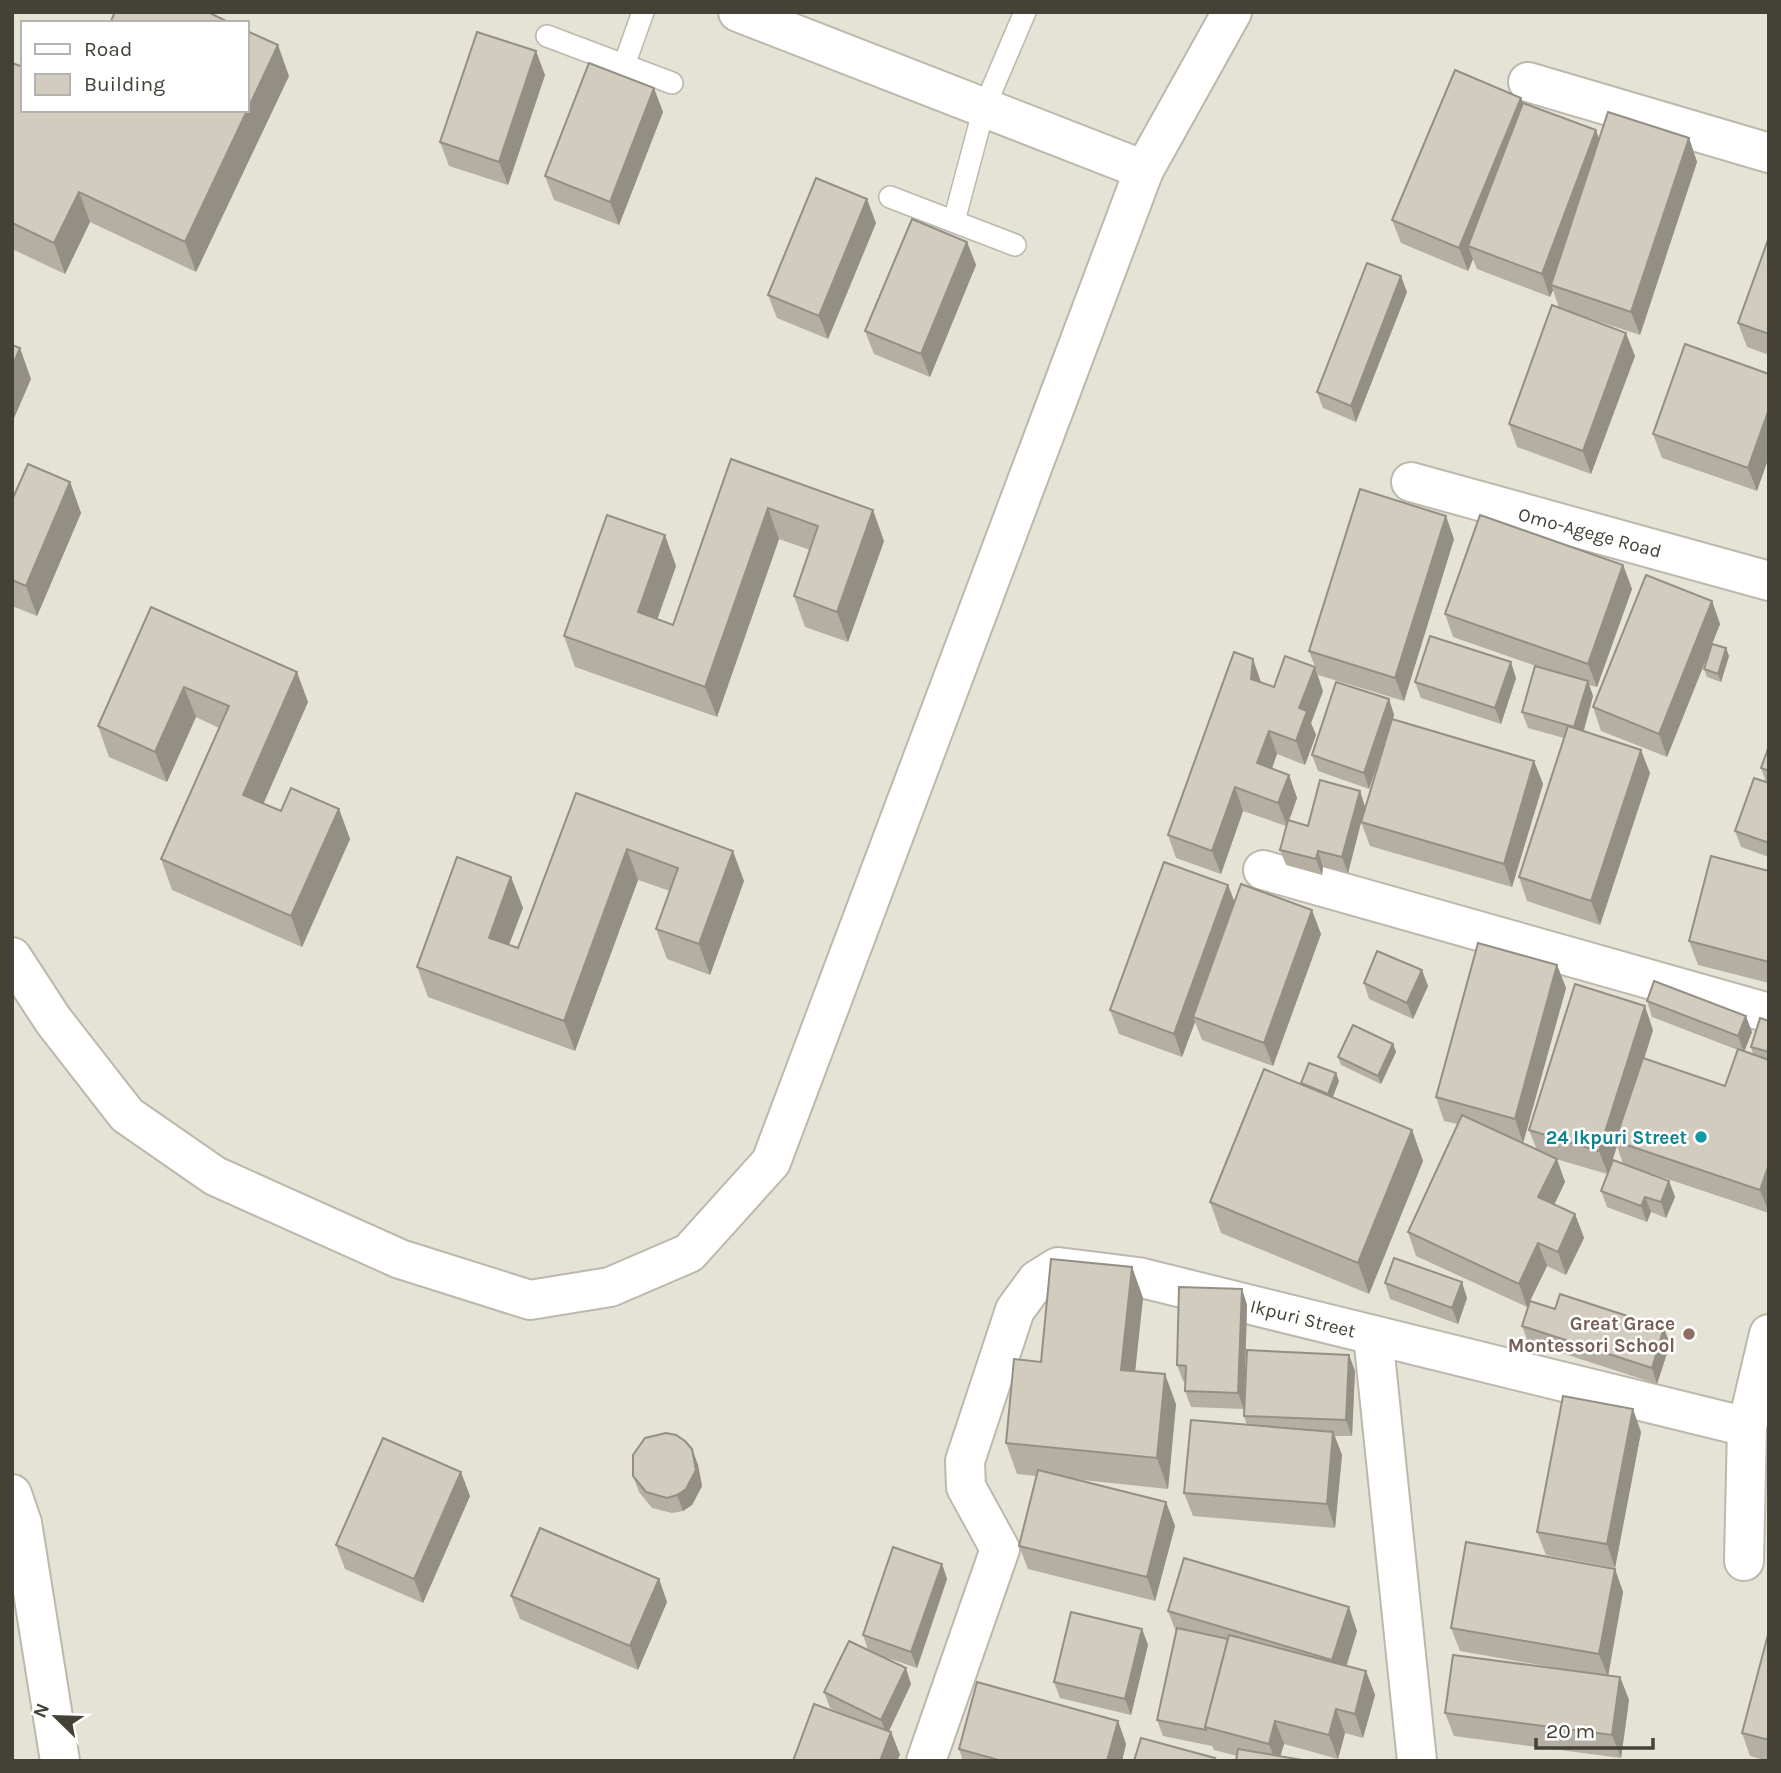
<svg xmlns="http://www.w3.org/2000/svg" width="1781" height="1773" font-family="Karla,sans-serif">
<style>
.residential{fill:#e5e2d6;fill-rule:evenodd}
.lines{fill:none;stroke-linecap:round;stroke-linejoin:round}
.lane-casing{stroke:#bcb8ab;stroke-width:24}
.street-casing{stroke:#bcb8ab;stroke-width:42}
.lane{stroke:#fff;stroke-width:21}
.street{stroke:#fff;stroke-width:38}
.wall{fill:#b5afa3}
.shaded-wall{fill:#938f85}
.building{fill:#d2ccbe;stroke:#938f85;stroke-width:2}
.culture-dot{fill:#0f9aa8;stroke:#fff;stroke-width:2.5}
.education-dot{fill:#8d6e63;stroke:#fff;stroke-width:2.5}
.labels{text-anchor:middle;stroke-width:5;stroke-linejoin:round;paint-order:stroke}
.street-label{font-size:19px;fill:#444137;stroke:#fff}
.culture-label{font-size:19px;font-weight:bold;fill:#0d838f;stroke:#fff;text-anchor:end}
.education-label{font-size:19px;font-weight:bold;fill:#785e54;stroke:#fff;text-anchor:end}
</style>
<rect width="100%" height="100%" fill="#f2f0e8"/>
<path class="residential" d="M12,12H1769V1761H12ZM23,23H247V110H23Z"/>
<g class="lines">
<g class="lane-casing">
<g id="lane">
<path d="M547,36L672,83"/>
<path d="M624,65L643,12"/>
<path d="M890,197L1015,245"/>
<path d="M954,221L984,108L1025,12"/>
</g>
</g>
<g class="street-casing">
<g id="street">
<path d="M738,12L1144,170"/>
<path d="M1528,82L1769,153"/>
<path d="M1411,482L1769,581"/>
<path d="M1263,870L1769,1013"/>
<path d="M12,957L53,1020L127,1115L215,1176L400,1259L530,1300L610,1287L689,1253L771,1162L1144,170L1232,12"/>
<path d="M1373,1335L1417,1761"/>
<path d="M12,1494L22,1523L60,1761"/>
<path d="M1744,1561L1747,1427L1769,1334"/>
<path d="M926,1761L1000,1549L966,1487L965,1461L1015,1310L1037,1280L1058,1267L1138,1277L1747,1427"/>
</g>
</g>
<use href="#lane" class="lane"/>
<use href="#street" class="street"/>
</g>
<g class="wall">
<path d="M12,63L23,110L289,76L196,272L90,222L65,274L12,249Z"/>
<path d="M545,75L508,185L449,166L440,142Z"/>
<path d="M1523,103L1596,130L1599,139L1689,138L1697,162L1640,335L1573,313L1635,356L1591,474L1517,447L1509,424L1559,308L1553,290L1550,297L1477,269L1473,259L1468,271L1401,243L1392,220Z"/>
<path d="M663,112L619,225L554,200L545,176Z"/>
<path d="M876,223L828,339L777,318L768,295Z"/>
<path d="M1769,237V355L1747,347L1738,323Z"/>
<path d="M967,242L976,265L930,377L874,354L865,331Z"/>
<path d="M1407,292L1356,422L1323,408L1317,392Z"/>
<path d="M1769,374L1757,491L1662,458L1653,434Z"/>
<path d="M731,459L884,541L848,642L805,627L794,596L810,550L779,539L717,717L575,667L564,636L676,566L657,619L673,625Z"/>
<path d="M70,482L81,513L37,616L12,606V500Z"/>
<path d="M1454,539L1404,701L1318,675L1309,651Z"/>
<path d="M1623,565L1632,589L1597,687L1589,685L1593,696L1584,731L1650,773L1600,925L1527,901L1519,877L1564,738L1528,728L1522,712L1539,667L1453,637L1445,614Z"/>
<path d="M1712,601L1720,624L1712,644L1726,648L1729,656L1721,682L1707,677L1704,669L1710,650L1667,757L1601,731L1593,707Z"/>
<path d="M151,607L308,702L263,804L281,811L339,809L350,839L302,947L172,890L161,859L219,728L196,717L167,782L109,757L98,726Z"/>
<path d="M1516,678L1501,724L1421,698L1415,682Z"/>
<path d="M1261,683L1274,687L1323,691L1311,723L1316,735L1305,765L1277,754L1272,769L1289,775L1297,798L1289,821L1308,826L1360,791L1365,807L1348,873L1323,867L1322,875L1286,865L1280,850L1286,826L1243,811L1221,874L1176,858L1168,835Z"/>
<path d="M1389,699L1394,715L1393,720L1534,761L1543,784L1512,887L1370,846L1361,822L1383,749L1369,789L1318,771L1312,755Z"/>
<path d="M1769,746V857L1741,847L1735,831L1766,782L1761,768Z"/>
<path d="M576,793L744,881L710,975L667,959L656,929L670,891L638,880L575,1051L428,997L417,967L511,877L523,908L509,945L518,948Z"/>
<path d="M1769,871V983L1698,965L1689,941Z"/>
<path d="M1228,885L1235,903L1321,934L1273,1066L1202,1040L1195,1022L1182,1057L1119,1034L1110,1010Z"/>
<path d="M1557,965L1566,988L1523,1143L1519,1142L1537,1150L1529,1130L1653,1030L1644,1059L1725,1086L1738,1050L1652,1017L1647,1001L1752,1032L1744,1051L1753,1054L1751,1047L1769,1021V1213L1623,1164L1617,1146L1611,1164L1669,1181L1675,1197L1666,1218L1651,1212L1647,1222L1607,1207L1601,1191L1607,1174L1556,1159L1565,1182L1554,1204L1575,1214L1584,1238L1566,1275L1547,1266L1530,1301L1670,1344L1657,1384L1528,1342L1522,1326L1530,1303L1527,1307L1416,1256L1408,1232L1458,1124L1444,1121L1436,1097Z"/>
<path d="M1364,983L1428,986L1413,1019L1369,999Z"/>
<path d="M1393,1044L1396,1052L1381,1084L1341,1065L1338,1057Z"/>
<path d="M1339,1081L1332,1097L1412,1130L1423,1161L1369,1294L1221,1233L1210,1202L1302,1085Z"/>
<path d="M1132,1267L1143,1298L1135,1371L1176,1404L1168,1489L1073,1479L1166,1502L1175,1526L1155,1601L1028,1569L1019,1546L1036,1476L1017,1474L1006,1443L1041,1362Z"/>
<path d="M1385,1283L1467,1298L1458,1324L1390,1299Z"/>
<path d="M1242,1289L1247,1305L1244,1409L1191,1407L1185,1391V1381H1183L1177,1365Z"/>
<path d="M1349,1355L1355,1371L1352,1436H1335L1342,1455L1335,1528L1193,1516L1184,1493L1247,1425L1244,1416Z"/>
<path d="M1641,1432L1615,1568L1546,1555L1537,1532Z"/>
<path d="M692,1449L698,1465L702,1486L692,1505L683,1511L672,1513L652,1508L639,1492L633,1476Z"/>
<path d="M470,1496L423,1603L345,1569L336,1545Z"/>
<path d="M942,1564L947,1579L917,1668L876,1654L911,1684L889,1731L891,1732L900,1755L843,1714L830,1708L824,1692L868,1650L863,1635Z"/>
<path d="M1615,1569L1623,1592L1608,1675L1620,1677L1629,1700L1621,1758L1454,1736L1445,1713L1556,1668L1460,1651L1451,1628Z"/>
<path d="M659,1579L667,1602L638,1670L520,1619L511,1596Z"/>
<path d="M1168,1611L1357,1631L1346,1666L1366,1671L1375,1695L1363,1738L1345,1733L1338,1759L1284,1744L1280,1756H1237L1214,1750L1212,1746L1163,1736L1157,1720L1176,1632Z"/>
<path d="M1142,1629L1148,1645L1131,1715L1060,1698L1054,1682Z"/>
<path d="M1769,1631V1761H1767L1750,1756L1742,1733Z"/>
<path d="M1118,1721L1126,1744L1122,1761H963L959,1749Z"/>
</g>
<g class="shaded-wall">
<path d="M278,45L289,76L196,272L185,242Z"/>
<path d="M536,51L545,75L508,185L499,162Z"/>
<path d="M654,88L663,112L619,225L610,202Z"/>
<path d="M1521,98L1530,121L1468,246L1473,259L1468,271L1459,248Z"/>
<path d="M1596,130L1604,154L1551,285L1553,290L1550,297L1542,274Z"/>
<path d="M1689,138L1697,162L1640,335L1631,312Z"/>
<path d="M79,192L90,222L65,274L54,243Z"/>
<path d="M867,199L876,223L828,339L819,316Z"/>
<path d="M967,242L976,265L930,377L921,354Z"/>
<path d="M1401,276L1407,292L1356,422L1351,406Z"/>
<path d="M1626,333L1635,356L1591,474L1583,451Z"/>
<path d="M20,348L31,379L12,423V367Z"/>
<path d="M1769,409V457L1757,491L1748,468Z"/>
<path d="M70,482L81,513L37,616L26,586Z"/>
<path d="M768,508L779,539L717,717L705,687Z"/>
<path d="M873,510L884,541L848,642L837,612Z"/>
<path d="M1446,516L1454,539L1404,701L1395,678Z"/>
<path d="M665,535L676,566L649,643L638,612Z"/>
<path d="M1623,565L1632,589L1597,687L1588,664Z"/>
<path d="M1712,601L1720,624L1667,757L1659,734Z"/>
<path d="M1726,648L1729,656L1721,682L1718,674Z"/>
<path d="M1253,659L1261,682L1259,702L1251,679Z"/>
<path d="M1511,662L1516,678L1501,724L1495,708Z"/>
<path d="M1315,667L1323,691L1311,723L1316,735L1305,765L1296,741L1299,708Z"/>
<path d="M297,672L308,702L254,825L243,795Z"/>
<path d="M1588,681L1593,696L1580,743L1574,727Z"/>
<path d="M184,687L196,717L167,782L155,752Z"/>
<path d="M1389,699L1394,715L1369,789L1364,773Z"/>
<path d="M1269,731L1277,754L1265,787L1257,763Z"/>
<path d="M1641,750L1650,773L1600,925L1591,901Z"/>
<path d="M1534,761L1543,784L1512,887L1504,864Z"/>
<path d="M1289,775L1297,798L1287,826L1278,803Z"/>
<path d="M1235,787L1243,811L1221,874L1212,851Z"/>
<path d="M1360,791L1365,807L1348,873L1342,857Z"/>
<path d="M339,809L350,839L302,947L291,916Z"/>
<path d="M627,849L638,880L575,1051L564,1021Z"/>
<path d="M733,851L744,881L710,975L699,944Z"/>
<path d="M1318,851L1323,867L1322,875L1316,859Z"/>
<path d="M511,877L523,908L500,968L489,938Z"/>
<path d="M1228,885L1237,909L1193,1017L1195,1022L1182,1057L1174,1034Z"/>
<path d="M1312,910L1321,934L1273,1066L1264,1043Z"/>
<path d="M1557,965L1566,988L1523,1143L1515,1119Z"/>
<path d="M1422,970L1428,986L1413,1019L1407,1003Z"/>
<path d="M1645,1006L1653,1030L1618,1142L1615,1141L1617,1146L1608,1174L1599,1151Z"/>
<path d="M1746,1016L1752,1032L1744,1052L1738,1036Z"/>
<path d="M1393,1044L1396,1052L1381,1084L1378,1076Z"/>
<path d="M1336,1073L1339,1081L1331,1102L1328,1094Z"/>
<path d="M1412,1130L1423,1161L1369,1294L1358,1263Z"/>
<path d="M1557,1159L1565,1182L1547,1220L1538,1197Z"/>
<path d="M1769,1164V1213L1760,1190Z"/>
<path d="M1669,1181L1675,1197L1666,1218L1661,1202Z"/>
<path d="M1645,1197L1651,1212L1647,1222L1641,1206Z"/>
<path d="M1575,1214L1584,1238L1566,1275L1558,1252Z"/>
<path d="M1538,1243L1547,1266L1527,1307L1519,1284Z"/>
<path d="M1132,1267L1143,1298L1132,1400L1121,1370Z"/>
<path d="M1462,1282L1467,1298L1458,1324L1452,1308Z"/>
<path d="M1242,1289L1247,1305L1244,1409L1238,1393Z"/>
<path d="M1664,1328L1670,1344L1657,1384L1652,1368Z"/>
<path d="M1349,1355L1355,1371L1352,1436L1346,1420Z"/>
<path d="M1165,1374L1176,1404L1168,1489L1157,1458Z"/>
<path d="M1633,1409L1641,1432L1615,1568L1607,1544Z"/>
<path d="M1333,1432L1342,1455L1335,1528L1327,1504Z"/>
<path d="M692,1449L698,1465L702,1486L692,1505L683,1511L677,1495Z"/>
<path d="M461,1472L470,1496L423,1603L414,1579Z"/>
<path d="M1166,1502L1175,1526L1155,1601L1147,1577Z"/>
<path d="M942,1564L947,1579L917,1668L911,1652Z"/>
<path d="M1615,1569L1623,1592L1608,1677L1599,1654Z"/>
<path d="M659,1579L667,1602L638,1670L630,1646Z"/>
<path d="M1349,1607L1357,1631L1341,1684L1332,1660Z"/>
<path d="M1142,1629L1148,1645L1131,1715L1125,1699Z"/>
<path d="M906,1668L911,1684L887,1735L881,1720Z"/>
<path d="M1366,1671L1375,1695L1363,1738L1355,1714Z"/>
<path d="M1620,1677L1629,1700L1621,1758L1612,1735Z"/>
<path d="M1336,1709L1345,1733L1338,1759L1329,1735Z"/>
<path d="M1118,1721L1126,1744L1122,1761H1107Z"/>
<path d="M1275,1721L1284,1744L1279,1761H1275L1269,1744Z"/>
<path d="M891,1732L900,1755L897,1761H880Z"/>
</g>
<g class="building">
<path d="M115,12H208L230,23H110Z"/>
<path d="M247,31L278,45L185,242L79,192L54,243L12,223V63L23,67V110H247Z"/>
<path d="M477,32L536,51L499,162L440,142Z"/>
<path d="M589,63L654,88L610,202L545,176Z"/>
<path d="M1455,70L1521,98L1459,248L1392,220Z"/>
<path d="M1523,103L1596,130L1542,274L1468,246Z"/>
<path d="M1608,112L1689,138L1631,312L1551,285Z"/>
<path d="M816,178L867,199L819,316L768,295Z"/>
<path d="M912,219L967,242L921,354L865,331Z"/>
<path d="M1769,237V334L1738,323Z"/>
<path d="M1367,263L1401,276L1351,406L1317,392Z"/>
<path d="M1552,305L1626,333L1583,451L1509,424Z"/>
<path d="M1685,344L1769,374V409L1748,468L1653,434Z"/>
<path d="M12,345L20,348L12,367Z"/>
<path d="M731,459L873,510L837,612L794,596L818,526L768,508L705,687L564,636L607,515L665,535L638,612L673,625Z"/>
<path d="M28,464L70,482L26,586L12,580V500Z"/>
<path d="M1360,489L1446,516L1395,678L1309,651Z"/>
<path d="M1480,515L1623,565L1588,664L1445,614Z"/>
<path d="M1646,575L1712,601L1659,734L1593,707Z"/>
<path d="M151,607L297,672L243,795L281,811L291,788L339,809L291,916L161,859L229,706L184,687L155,752L98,726Z"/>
<path d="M1430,636L1511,662L1495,708L1415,682Z"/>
<path d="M1712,644L1726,648L1718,674L1704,669Z"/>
<path d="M1234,652L1253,659L1251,679L1274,687L1285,656L1315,667L1299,708L1307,711L1296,741L1269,731L1257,763L1289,775L1278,803L1235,787L1212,851L1168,835Z"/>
<path d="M1535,666L1588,681L1574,727L1522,712Z"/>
<path d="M1336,682L1389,699L1364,773L1312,755Z"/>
<path d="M1392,719L1534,761L1504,864L1361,822Z"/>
<path d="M1568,726L1641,750L1591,901L1519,877Z"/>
<path d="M1769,746V771L1761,768Z"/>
<path d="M1754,778L1769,783V843L1735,831Z"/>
<path d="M1320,780L1360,791L1342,857L1318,851L1316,859L1280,850L1288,820L1308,826Z"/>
<path d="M576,793L733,851L699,944L656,929L678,868L627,849L564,1021L417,967L457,857L511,877L489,938L518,948Z"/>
<path d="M1711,856L1769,871V962L1689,941Z"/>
<path d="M1164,862L1228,885L1174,1034L1110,1010Z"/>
<path d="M1241,884L1312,910L1264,1043L1193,1017Z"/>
<path d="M1478,943L1557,965L1515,1119L1436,1097Z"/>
<path d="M1377,951L1422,970L1407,1003L1364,983Z"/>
<path d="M1654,981L1746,1016L1738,1036L1647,1001Z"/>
<path d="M1575,984L1645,1006L1599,1151L1529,1130Z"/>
<path d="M1760,1018L1769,1021V1052L1751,1047Z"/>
<path d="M1353,1025L1393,1044L1378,1076L1338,1057Z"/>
<path d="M1738,1049L1769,1060V1164L1760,1190L1615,1141L1643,1058L1725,1086Z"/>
<path d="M1309,1063L1336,1073L1328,1094L1301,1083Z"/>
<path d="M1264,1069L1412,1130L1358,1263L1210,1202Z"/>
<path d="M1462,1115L1557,1159L1538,1197L1575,1214L1558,1252L1538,1243L1519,1284L1408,1232Z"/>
<path d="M1613,1160L1669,1181L1661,1202L1645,1197L1641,1206L1601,1191Z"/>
<path d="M1394,1258L1462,1282L1452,1308L1385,1283Z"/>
<path d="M1051,1259L1132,1267L1121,1370L1165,1374L1157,1458L1006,1443L1014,1359L1041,1362Z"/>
<path d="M1179,1287L1242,1289L1238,1393L1185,1391L1186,1366L1177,1365Z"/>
<path d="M1560,1294L1664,1328L1652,1368L1522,1326L1530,1301L1555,1309Z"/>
<path d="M1247,1350L1349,1355L1346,1420L1244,1416Z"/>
<path d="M1563,1396L1633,1409L1607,1544L1537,1532Z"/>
<path d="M1191,1420L1333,1432L1327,1504L1184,1493Z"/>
<path d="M666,1433L676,1435L685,1441L692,1449L696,1470L686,1489L677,1495L667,1498L646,1492L633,1476V1455L645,1438Z"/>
<path d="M383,1438L461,1472L414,1579L336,1545Z"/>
<path d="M1038,1470L1166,1502L1147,1577L1019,1546Z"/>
<path d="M540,1528L659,1579L630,1646L511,1596Z"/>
<path d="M1466,1542L1615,1569L1599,1654L1451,1628Z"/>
<path d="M893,1547L942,1564L911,1652L863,1635Z"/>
<path d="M1184,1558L1349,1607L1332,1660L1168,1611Z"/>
<path d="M1071,1612L1142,1629L1125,1699L1054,1682Z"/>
<path d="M1177,1628L1228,1639L1205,1727L1206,1730L1157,1720Z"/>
<path d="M1769,1631V1740L1742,1733Z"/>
<path d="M1229,1635L1366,1671L1355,1714L1336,1709L1329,1735L1275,1721L1269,1744L1205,1727Z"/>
<path d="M849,1641L906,1668L881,1720L824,1692Z"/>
<path d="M1453,1655L1620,1677L1612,1735L1445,1713Z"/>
<path d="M977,1682L1118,1721L1107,1761H1002L959,1749Z"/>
<path d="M814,1704L891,1732L880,1761H793Z"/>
<path d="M1141,1738L1215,1758L1214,1761H1134Z"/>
<path d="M1238,1749L1308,1761H1236Z"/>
</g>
<circle class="culture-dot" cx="1701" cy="1137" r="7"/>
<circle class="education-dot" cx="1689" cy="1334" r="7"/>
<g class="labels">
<g class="street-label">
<text transform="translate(1590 532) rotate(15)" y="7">Omo-Agege Road</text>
<text transform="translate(1303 1318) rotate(14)" y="7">Ikpuri Street</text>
</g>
<g class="culture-label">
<text x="1687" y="1144">24 Ikpuri Street</text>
</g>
<g class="education-label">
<text x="1675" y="1330">Great Grace<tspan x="1675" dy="22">Montessori School</tspan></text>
</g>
</g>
<rect width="1781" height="1773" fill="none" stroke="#444137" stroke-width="28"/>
<rect x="21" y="21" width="228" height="91" fill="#ffffff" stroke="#b4b3af" stroke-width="2"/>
<rect x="35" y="44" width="35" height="10" fill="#ffffff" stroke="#b4b3af" stroke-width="2"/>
<text x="84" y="56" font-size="21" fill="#444137">Road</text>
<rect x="35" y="74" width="35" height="21" fill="#d2ccbe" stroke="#b4b3af" stroke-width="2"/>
<text x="84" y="91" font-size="21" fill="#444137">Building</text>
<g transform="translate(56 1717) rotate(293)" stroke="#ffffff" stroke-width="5" paint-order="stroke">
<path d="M0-5L12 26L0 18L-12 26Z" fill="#444137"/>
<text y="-10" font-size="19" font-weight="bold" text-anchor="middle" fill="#444137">N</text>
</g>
<path d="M1536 1738v10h117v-10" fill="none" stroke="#444137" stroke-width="3.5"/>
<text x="1546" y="1738" font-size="21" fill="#444137" stroke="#ffffff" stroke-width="5" paint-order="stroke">20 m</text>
</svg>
